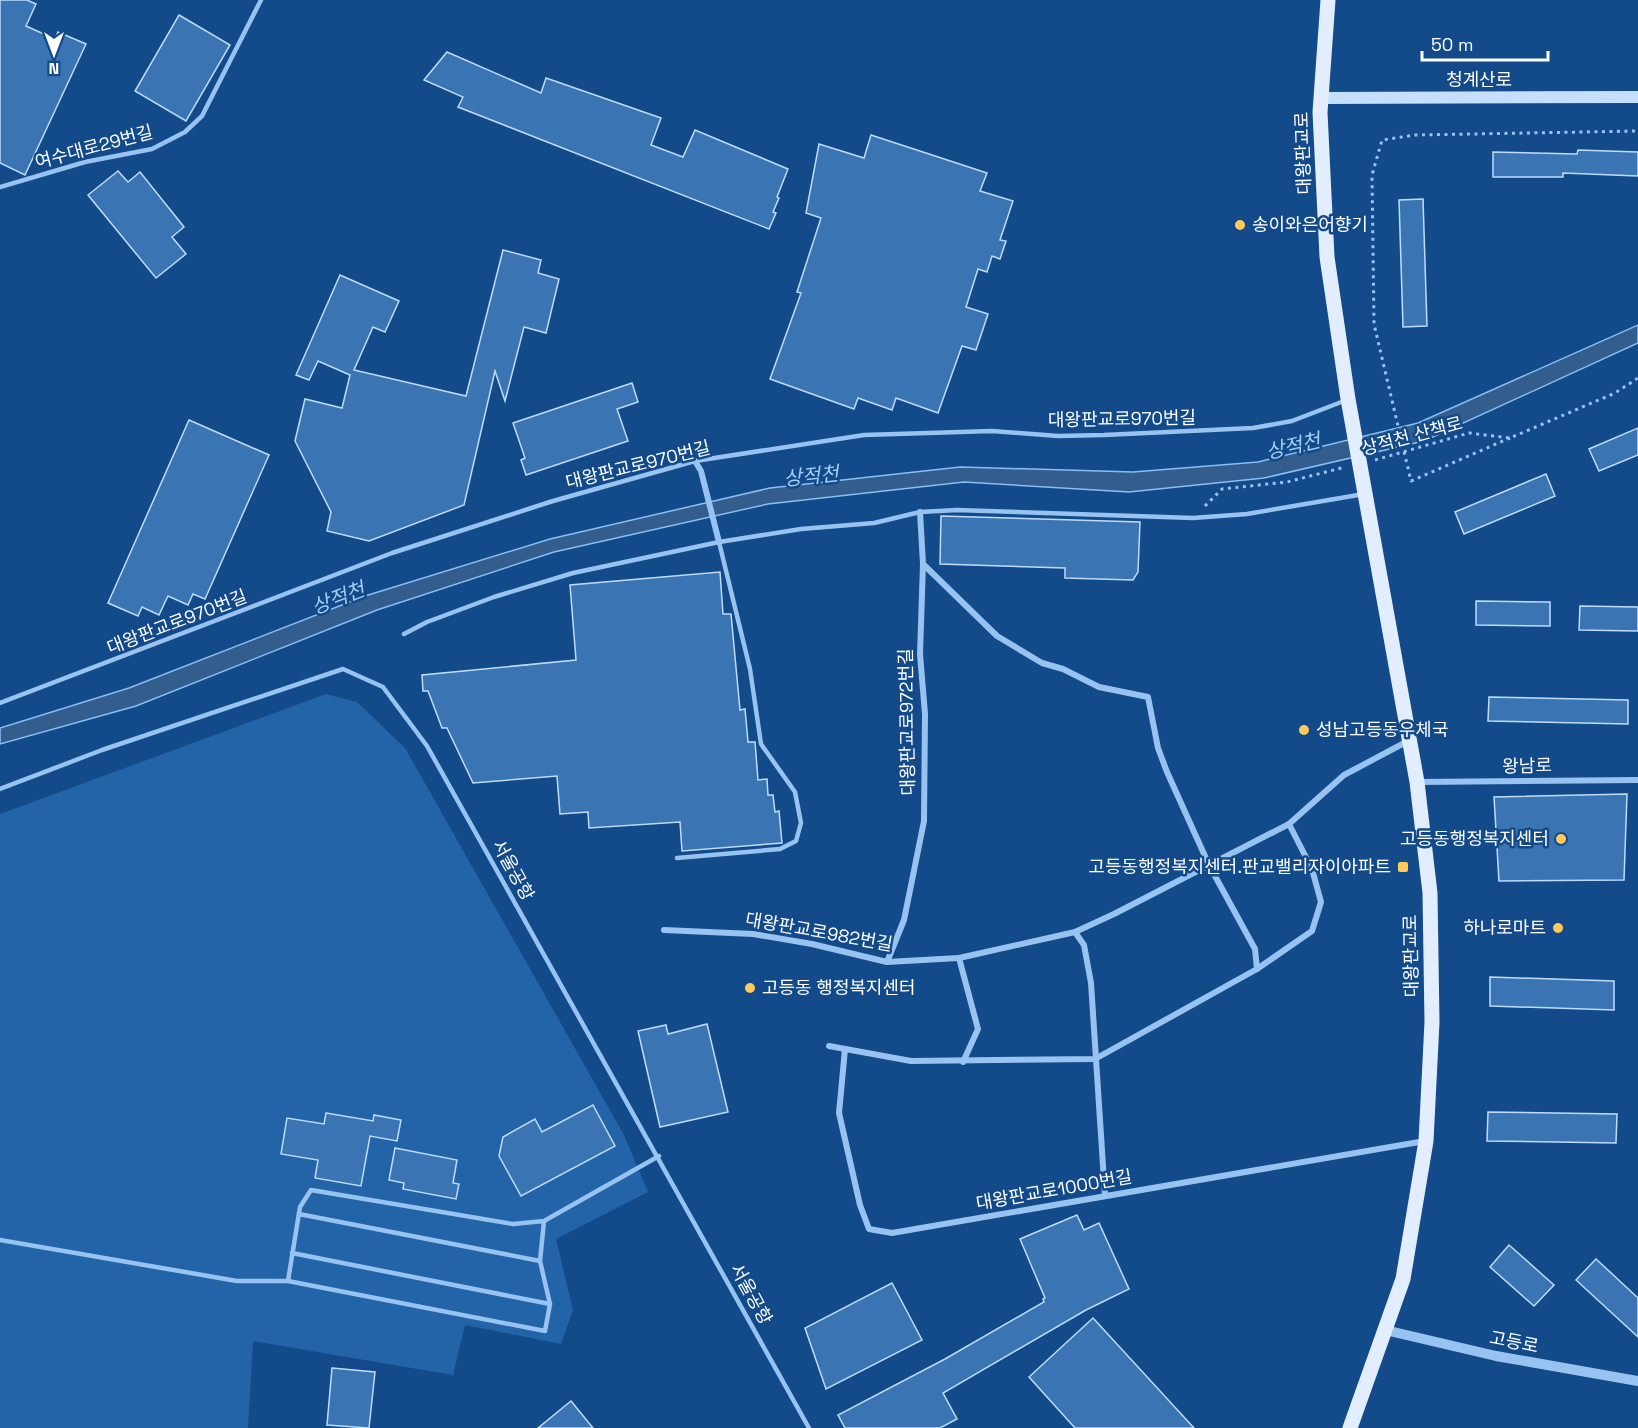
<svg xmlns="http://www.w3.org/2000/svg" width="1638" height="1428" font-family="'Space Grotesk','Noto Sans KR',sans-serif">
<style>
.green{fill:#2364a9}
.water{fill:#335d8c;stroke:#89bef4;stroke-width:1.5}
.building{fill:#3a74b3;stroke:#bfdcfc;stroke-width:1.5}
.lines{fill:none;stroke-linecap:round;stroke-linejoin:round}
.path{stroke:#98c3f1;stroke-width:3;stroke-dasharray:3 4.5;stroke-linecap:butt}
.service{stroke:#98c3f1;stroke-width:4.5}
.minor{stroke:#98c3f1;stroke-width:6}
.tertiary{stroke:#98c3f1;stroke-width:10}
.secondary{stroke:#c6dffc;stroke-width:12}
.primary{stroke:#e2eeff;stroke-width:15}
.poi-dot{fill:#ffca58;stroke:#124a8a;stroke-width:2}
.labels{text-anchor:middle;stroke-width:5;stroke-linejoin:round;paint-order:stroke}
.street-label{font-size:18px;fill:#fff;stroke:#124a8a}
.poi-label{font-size:18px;fill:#fff;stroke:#124a8a;text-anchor:start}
.water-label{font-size:20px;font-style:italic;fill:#a4cdf8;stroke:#124a8a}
</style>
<rect width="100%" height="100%" fill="#124a8a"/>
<path class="green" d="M326,694L357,702L405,748L624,1135L648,1192L556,1239L573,1310L561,1344L465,1325L453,1375L253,1341L248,1428H0V814Z"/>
<path class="water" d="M1638,325V343L1424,441L1264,478L1129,492L964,482L768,504L554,552L377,610L136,706L0,744V728L129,688L365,596L550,539L770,488L960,467L1133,472L1258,462L1418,423Z"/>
<g class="building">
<path d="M0,0H27L36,4L26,26L55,39L58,32L86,44L25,175L0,163Z"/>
<path d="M179,15L230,45L186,121L135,91Z"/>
<path d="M447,52L541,93L546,78L661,118L651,145L683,157L695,130L788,169L777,197L779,198L773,212L776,213L769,229L458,107L463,97L424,80Z"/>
<path d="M871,135L987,173L980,191L1013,201L1000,240L1006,241L1000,259L992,256L987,272L978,269L966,307L988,314L976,350L962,346L938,413L896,398L892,410L858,398L854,409L770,379L801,293L797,292L821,218L806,213L819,144L864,158Z"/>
<path d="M1578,150L1638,152V176L1563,173V177H1493V152L1577,154Z"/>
<path d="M118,171L128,182L140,172L184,227L172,237L186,254L156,278L88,195Z"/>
<path d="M1423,199L1427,326L1403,327L1399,200Z"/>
<path d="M503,250L541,260L538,273L559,279L546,333L524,327L505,401L495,371L464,505L369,541L327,531L331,512L295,441L305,399L342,408L350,375L318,361L309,380L296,375L340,275L399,301L385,332L373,327L354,370L466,396Z"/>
<path d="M632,383L638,402L617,409L628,441L526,475L521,460L525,458L513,423Z"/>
<path d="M189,420L269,455L205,599L193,594L188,605L168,596L159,615L142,607L138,616L108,603Z"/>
<path d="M1638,428V455L1599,471L1589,449Z"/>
<path d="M1546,474L1555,496L1464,534L1455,512Z"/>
<path d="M941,516L1140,522L1138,572L1133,580L1065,578V568L940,564Z"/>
<path d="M720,572L723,614H731L740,710L745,709L748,742H755L758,780L767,779L768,795H773L775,812L779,811L782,843L682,851L680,822L589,828L588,812L560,814L557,776L473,783L447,728H442L428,691H423L422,675L576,660L570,585Z"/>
<path d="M1476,601L1550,602V626L1476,625Z"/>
<path d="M1580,606L1638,607V631L1579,630Z"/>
<path d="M1489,697L1628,700V724L1488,721Z"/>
<path d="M1627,794L1624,880L1499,881L1494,797Z"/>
<path d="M1490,977L1614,981V1010L1490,1006Z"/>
<path d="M707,1024L728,1112L660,1127L638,1031L666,1025L668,1034Z"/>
<path d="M593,1105L615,1146L521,1196L499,1156L503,1137L535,1119L542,1132Z"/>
<path d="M1488,1112L1617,1114L1616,1143L1487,1141Z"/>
<path d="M326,1113L373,1121L374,1115L401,1120L397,1141L370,1136L361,1186L315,1178L318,1160L281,1154L287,1118L324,1124Z"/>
<path d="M395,1148L457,1160L453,1183L459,1184L456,1199L403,1189L404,1183L389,1180Z"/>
<path d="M1077,1215L1084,1230L1099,1223L1129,1289L1086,1310L943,1393L957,1419L940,1428H845L838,1415L945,1359L1044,1302L1043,1299L1045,1298L1020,1239Z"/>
<path d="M1509,1245L1554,1285L1534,1306L1490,1267Z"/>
<path d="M1596,1259L1638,1298V1337L1576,1280Z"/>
<path d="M892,1283L922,1340L826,1389L805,1328Z"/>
<path d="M1093,1318L1194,1428H1075L1029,1377Z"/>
<path d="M332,1368L375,1372L369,1428L327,1425Z"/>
<path d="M571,1401L593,1428H538Z"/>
</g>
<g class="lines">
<g class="path">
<path d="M1510,438L1411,481L1374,324L1372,175L1382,140L1415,135L1638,131"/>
<path d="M1375,460L1469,433L1510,438L1615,393L1638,378"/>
<path d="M1205,506L1222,489L1287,482L1345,467"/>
</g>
<g class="service">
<path d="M0,187L85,162L152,149L185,132L202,116L261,0"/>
<path d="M404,634L427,622L494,597L573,573L719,542L801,529L874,523L920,512L957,510L1193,518L1247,514L1364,494"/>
<path d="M0,703L392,553L553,501L695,461L864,435L992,431L1058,436L1104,435L1253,428L1292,421L1344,401"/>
<path d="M0,789L102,750L343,669L383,687L427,746L809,1428"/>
<path d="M677,858L780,849L796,841L801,823L795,792L761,744L750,669L719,542"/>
<path d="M299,1214L540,1261"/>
<path d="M544,1221L540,1261L550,1304L545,1331L288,1281L300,1207L311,1190L513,1224L544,1221L659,1156"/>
<path d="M0,1240L237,1281H288"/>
<path d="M292,1253L550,1304"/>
</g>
<g class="minor">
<path d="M695,461L701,471L719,542"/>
<path d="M1417,782L1638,780"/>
<path d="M664,930L753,934L812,944L887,962L959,958L1075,932L1114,914L1289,824L1344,775L1410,740"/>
<path d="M1075,932L1084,945L1091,983L1105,1196"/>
<path d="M959,958L978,1029L963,1062"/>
<path d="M887,962L904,920L924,821L925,714L920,654L923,564L920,512"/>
<path d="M1257,969L1312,931L1321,902L1312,869L1289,824"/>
<path d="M829,1046L911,1061L1095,1059L1257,969L1255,949L1209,865L1167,772L1158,748L1148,697L1099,687L1063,669L1042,663L997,636L923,564"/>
<path d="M845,1049L839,1113L860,1205L869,1229L892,1233L1425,1141"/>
</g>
<path class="tertiary" d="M1385,1330L1496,1356L1638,1381"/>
<path class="secondary" d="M1321,98L1638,97"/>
<path class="primary" d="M1328,0L1320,112L1327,257L1348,399L1417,782L1430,893L1432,1022L1426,1141L1403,1279L1350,1428"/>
</g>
<g class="poi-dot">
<circle cx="1240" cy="225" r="6"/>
<circle cx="1304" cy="730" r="6"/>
<circle cx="1561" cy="839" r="6"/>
<rect x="1397" y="861" width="12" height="12" rx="3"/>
<circle cx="1558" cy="928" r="6"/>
<circle cx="750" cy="988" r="6"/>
</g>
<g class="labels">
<g class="street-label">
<text x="1479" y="86">청계산로</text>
<text transform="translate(94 147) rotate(-15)" y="6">여수대로29번길</text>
<text transform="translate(1303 153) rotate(-92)" y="6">대왕판교로</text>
<text transform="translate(1122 419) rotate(-1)" y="6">대왕판교로970번길</text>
<text transform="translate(1412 436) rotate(-15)" y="6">상적천 산책로</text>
<text transform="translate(638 465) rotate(-14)" y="6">대왕판교로970번길</text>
<text transform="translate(177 622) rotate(-21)" y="6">대왕판교로970번길</text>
<text transform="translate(907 722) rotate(-91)" y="6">대왕판교로972번길</text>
<text transform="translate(1527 766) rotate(-1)" y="6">왕남로</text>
<text transform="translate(513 870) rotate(61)" y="6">서울공항</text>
<text transform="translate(819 932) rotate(10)" y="6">대왕판교로982번길</text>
<text transform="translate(1411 956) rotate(-91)" y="6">대왕판교로</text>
<text transform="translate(1054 1190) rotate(-10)" y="6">대왕판교로1000번길</text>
<text transform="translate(751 1294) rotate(61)" y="6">서울공항</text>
<text transform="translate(1514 1342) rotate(11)" y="6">고등로</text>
</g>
<g class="poi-label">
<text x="1252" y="231">송이와은어향기</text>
<text x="1316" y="736">성남고등동우체국</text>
<text x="1549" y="845" text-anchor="end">고등동행정복지센터</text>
<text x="1391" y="873" text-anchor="end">고등동행정복지센터.판교밸리자이아파트</text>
<text x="1546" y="934" text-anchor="end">하나로마트</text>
<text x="762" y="994">고등동 행정복지센터</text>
</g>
<g class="water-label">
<text transform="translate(1293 446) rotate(-13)" y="7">상적천</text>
<text transform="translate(811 476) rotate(-6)" y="7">상적천</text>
<text transform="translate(338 598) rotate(-21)" y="7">상적천</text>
</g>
</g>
<g transform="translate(54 54) rotate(180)" stroke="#124a8a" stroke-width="4.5" paint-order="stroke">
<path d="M0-4.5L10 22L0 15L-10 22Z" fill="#ffffff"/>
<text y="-9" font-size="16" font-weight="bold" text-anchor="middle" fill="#ffffff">N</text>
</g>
<path d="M1422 51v9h126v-9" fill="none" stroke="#ffffff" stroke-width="3"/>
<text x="1431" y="51" font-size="18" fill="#ffffff" stroke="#124a8a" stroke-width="4.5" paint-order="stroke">50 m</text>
</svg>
